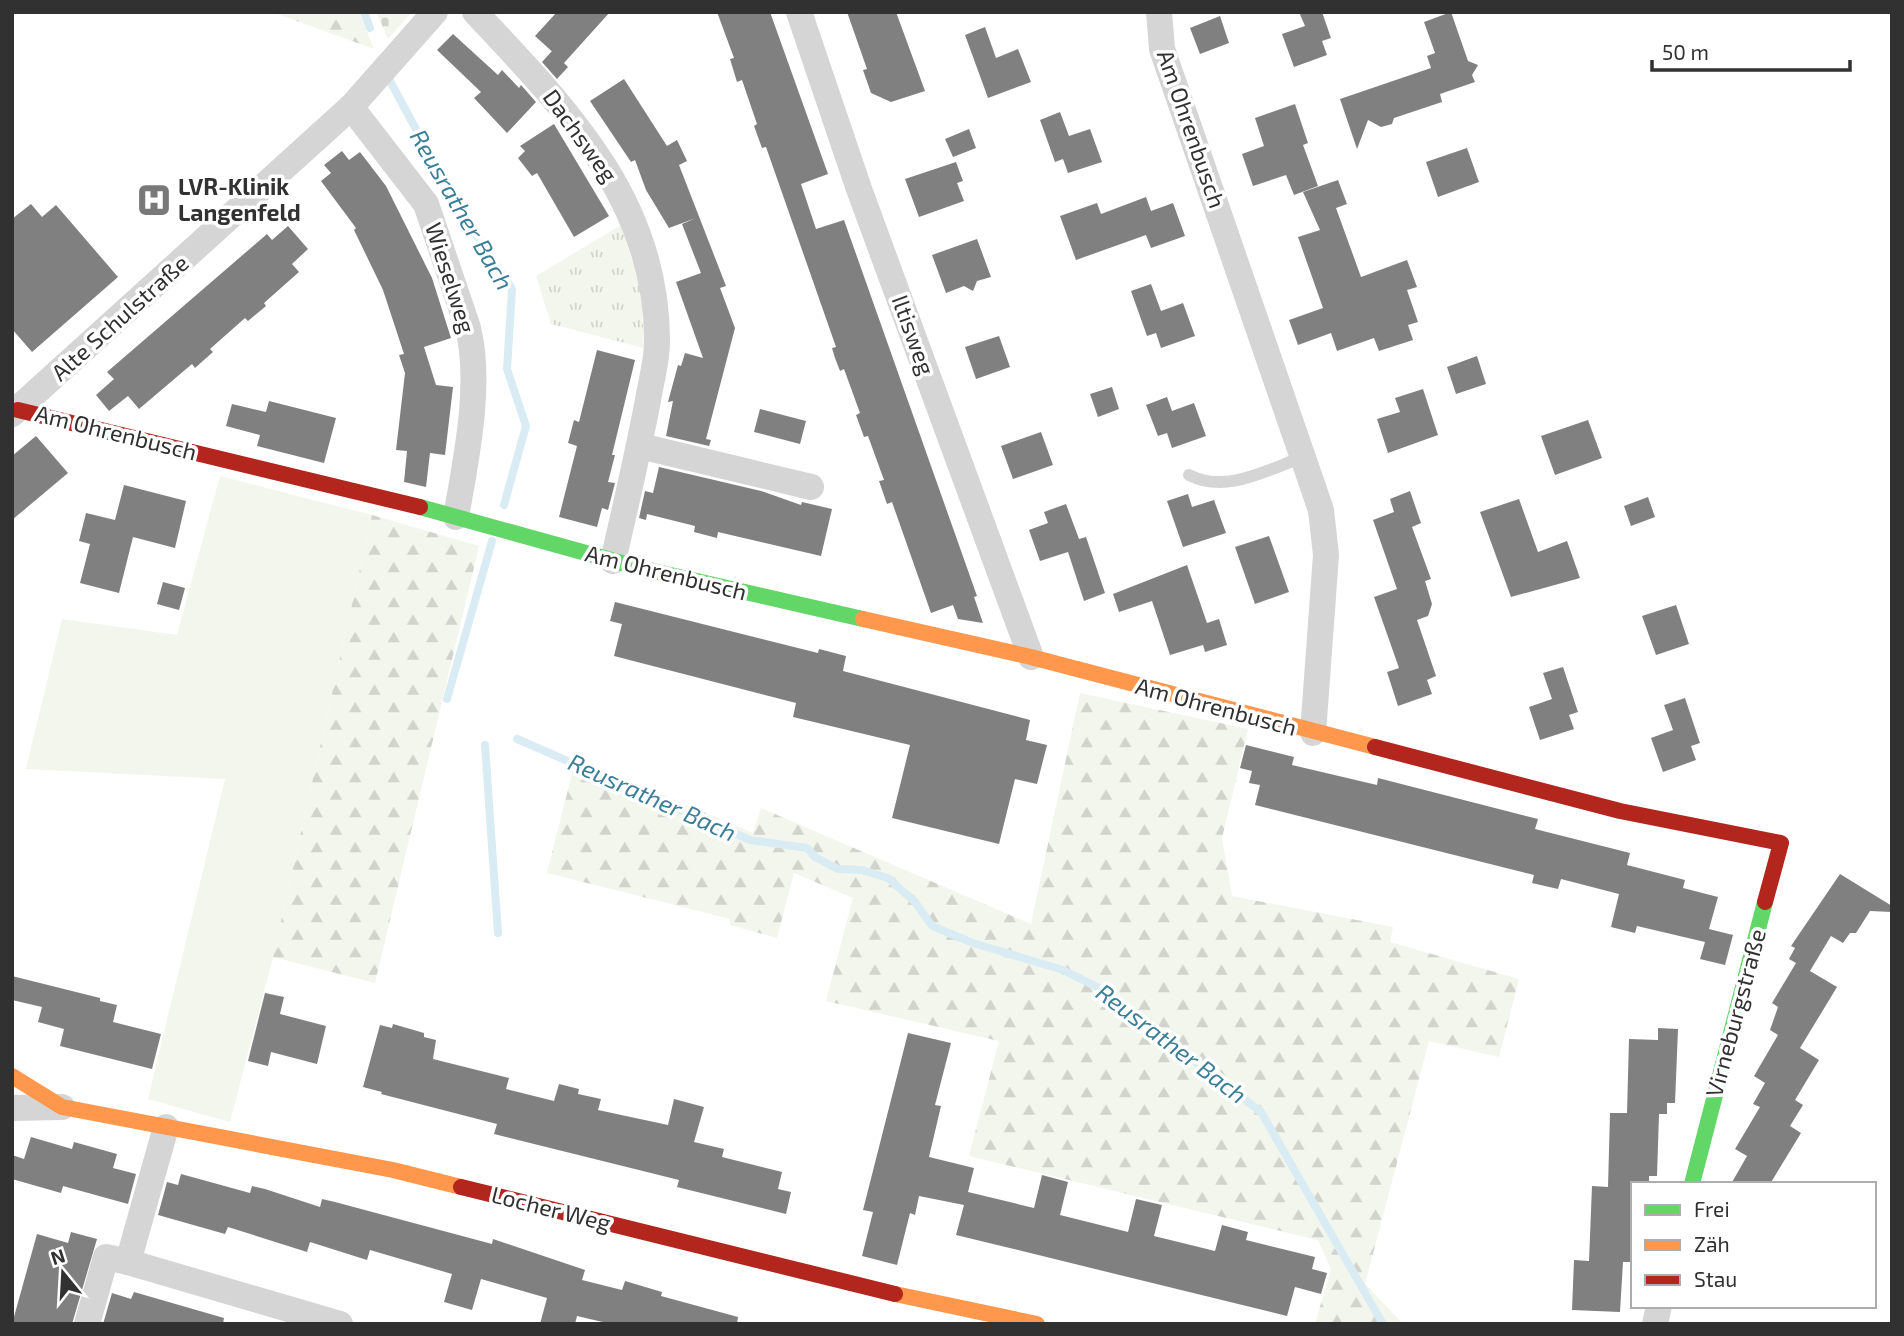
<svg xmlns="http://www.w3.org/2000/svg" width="1904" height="1336" font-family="'Exo 2',sans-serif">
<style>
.green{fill:#f3f6ed}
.forest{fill:url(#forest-firs)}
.cemetery{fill:url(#cemetery-stones)}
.park{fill:url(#park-tufts)}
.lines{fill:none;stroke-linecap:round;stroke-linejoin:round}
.stream{stroke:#daecf3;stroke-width:8}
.building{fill:#808080}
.lane{stroke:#d5d5d5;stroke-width:12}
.street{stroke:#d5d5d5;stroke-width:26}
.fast{stroke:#63d668;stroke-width:16}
.slow{stroke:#ff974d;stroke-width:16}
.jam{stroke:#b3261e;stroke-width:16}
.labels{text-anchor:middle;stroke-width:7;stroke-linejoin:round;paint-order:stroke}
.street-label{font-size:23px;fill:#313131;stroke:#fff}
.poi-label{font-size:23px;font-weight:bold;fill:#313131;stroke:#fff;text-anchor:start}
.water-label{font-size:24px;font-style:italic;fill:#3a7e98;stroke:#fff}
</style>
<defs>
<pattern id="forest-firs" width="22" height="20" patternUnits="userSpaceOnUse" patternTransform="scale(1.75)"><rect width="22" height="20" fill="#f3f6ed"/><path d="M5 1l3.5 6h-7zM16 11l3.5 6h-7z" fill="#d1d3cc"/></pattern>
<pattern id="cemetery-stones" width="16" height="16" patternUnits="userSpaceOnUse" patternTransform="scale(1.75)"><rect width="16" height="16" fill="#f3f6ed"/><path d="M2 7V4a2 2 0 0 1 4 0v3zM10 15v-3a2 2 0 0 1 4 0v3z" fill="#d1d3cc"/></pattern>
<pattern id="park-tufts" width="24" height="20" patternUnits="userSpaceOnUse" patternTransform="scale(1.75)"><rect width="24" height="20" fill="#f3f6ed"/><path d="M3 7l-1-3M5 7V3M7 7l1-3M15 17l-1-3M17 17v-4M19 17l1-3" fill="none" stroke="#d1d3cc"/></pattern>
</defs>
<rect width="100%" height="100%" fill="#fff"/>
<path class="green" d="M220,476L372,515L273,957L230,1122L148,1099L225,779L26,769L62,619L177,635Z"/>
<g class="forest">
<path d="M272,12H359L374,49Z"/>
<path d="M372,515L479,546L375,983L273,957Z"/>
<path d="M1080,693L1248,729L1222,838L1232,896L1393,927L1390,942L1519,979L1499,1057L1429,1041L1365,1284L1403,1324H1315L1331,1269L1318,1240L969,1156L999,1041L826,1001L853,898L794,873L777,938L730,925V919L547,873L576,758L753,833L761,808L1031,924Z"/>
</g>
<path class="cemetery" d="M376,12H412L388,39Z"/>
<path class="park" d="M621,225L641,288L644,348L551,324L536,276Z"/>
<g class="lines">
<g class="stream">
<path d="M364,12L370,28"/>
<path d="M390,81L457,205L512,289L507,369L526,426L504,505"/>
<path d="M447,699L492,541"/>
<path d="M517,739L750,840L807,848L815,857L838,869L862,870L888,878L915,902L932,926L973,943L1063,970L1101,989L1261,1112L1383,1324"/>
<path d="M485,745L498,933"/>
</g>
</g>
<g class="building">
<path d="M557,12H610L564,63L568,67L557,79L542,62L552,51L557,56L535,36Z"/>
<path d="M717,12H770L828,174L801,184L816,229L844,220L977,596L974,597L983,623L958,619L953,605L931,613L892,502L887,504L879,481L884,480L868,436L864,437L856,415L860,413L844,369L840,371L835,358L832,348L836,347L766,147L762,148L754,126L757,124L742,80L737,82L730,59L734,58Z"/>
<path d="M847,12H896L925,91L891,102L871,93L863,70L867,69Z"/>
<path d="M1299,12H1322L1331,38L1322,41L1327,55L1294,67L1282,34L1305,26Z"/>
<path d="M1451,12L1468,61L1478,65L1472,75L1475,82L1440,94L1442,102L1394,118L1392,124L1381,127L1368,120L1357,149L1340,99L1431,68L1427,56L1435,53L1424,22Z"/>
<path d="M1220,16L1229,43L1200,54L1190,28Z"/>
<path d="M985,27L996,58L1018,49L1031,82L988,98L965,35Z"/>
<path d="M453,34L498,75L502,70L519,88L521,85L536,102L507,133L474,98L481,92L437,50Z"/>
<path d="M624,79L667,146L677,140L687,161L679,165L726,286L720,288L735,328L706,439L711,440L709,446L666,436L673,401L668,402L678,365L681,366L685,353L703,358L676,282L701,273L682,224L696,218L669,228L646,190L635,160L631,162L590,101Z"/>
<path d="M1295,104L1308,143L1303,145L1318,186L1294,195L1286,175L1253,186L1242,154L1264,146L1255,118Z"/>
<path d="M1060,112L1069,136L1090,129L1102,162L1068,173L1063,159L1055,162L1040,120Z"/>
<path d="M554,124L609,216L574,237L537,173L532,176L518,158L525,151L520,146Z"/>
<path d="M969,129L976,148L953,157L945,139Z"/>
<path d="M1467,148L1479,182L1438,197L1426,162Z"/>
<path d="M342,151L349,160L360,152L386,186L432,278L451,338L424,347L436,385L453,387L445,455L430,453L426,487L404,482L407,451L396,450L405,373L399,355L404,354L383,290L354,230L356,228L321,181L331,173L324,165Z"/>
<path d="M956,162L963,181L957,183L964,201L919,217L905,179Z"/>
<path d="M1338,180L1347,204L1336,208L1361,277L1407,260L1417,287L1407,290L1418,322L1408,325L1413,340L1379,351L1374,338L1337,351L1331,333L1298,345L1289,320L1323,308L1298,237L1320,230L1303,192Z"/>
<path d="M1146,197L1151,211L1173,203L1185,236L1151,248L1146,235L1076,260L1060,216L1097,203L1101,214Z"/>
<path d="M31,204L42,217L56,205L118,277L32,352L12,329V219Z"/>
<path d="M288,226L308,249L292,264L299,272L264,303L266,306L248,321L245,318L210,349L213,352L195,368L192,364L139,409L128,396L109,411L96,395L114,379L107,372L267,234L272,240Z"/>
<path d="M977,239L991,277L977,281L973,291L964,286L946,293L932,255Z"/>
<path d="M1151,284L1161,311L1183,303L1195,336L1161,348L1156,333L1147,336L1131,291Z"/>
<path d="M999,336L1010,367L976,379L965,347Z"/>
<path d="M597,350L635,360L612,455H615L608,482L615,483L608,510L602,508L597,527L559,517L577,446L568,443L574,420L579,422Z"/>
<path d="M1477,356L1486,384L1456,394L1447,367Z"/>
<path d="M1112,387L1119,409L1098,417L1090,394Z"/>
<path d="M1423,389L1438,435L1388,453L1377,419L1400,412L1395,398Z"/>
<path d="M1167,397L1172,411L1194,403L1206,436L1172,448L1167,433L1158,436L1146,405Z"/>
<path d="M269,401L336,418L324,463L257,446L260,435L226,426L232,404L266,412Z"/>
<path d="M760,409L806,421L800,444L754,432Z"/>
<path d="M1588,420L1602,458L1555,475L1541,436Z"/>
<path d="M1041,432L1053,465L1013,479L1001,446Z"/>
<path d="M36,436L68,473L12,520V456Z"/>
<path d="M659,467L761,491L801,505L802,502L832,509L821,556L718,532L717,538L694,532L695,526L647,514L646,520L639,518L645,491L653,493Z"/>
<path d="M124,485L186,501L175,548L133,537L119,593L80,583L90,544L79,541L86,513L115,520Z"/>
<path d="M1410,491L1421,523L1412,527L1431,579L1425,581L1432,604L1428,616L1417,620L1436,676L1427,680L1432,694L1398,706L1387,672L1399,668L1374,597L1397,589L1373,520L1394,512L1390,499Z"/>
<path d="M1188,494L1192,507L1214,500L1226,533L1183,547L1167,501Z"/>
<path d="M1648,497L1655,517L1631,526L1624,506Z"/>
<path d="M1519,499L1538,552L1567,541L1580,578L1511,597L1480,512Z"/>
<path d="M1066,504L1079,539L1086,537L1105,593L1084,601L1068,552L1040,561L1029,530L1048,523L1044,512Z"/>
<path d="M1269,536L1289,592L1255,604L1235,547Z"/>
<path d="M1187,565L1207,623L1219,619L1227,645L1205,652L1203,645L1170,655L1152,601L1119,612L1113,594Z"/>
<path d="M163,582L185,588L179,610L157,604Z"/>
<path d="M615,602L818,653L819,649L846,656L843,671L1030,720L1026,740L1047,745L1037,784L1015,779L999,844L892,818L910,745L793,717L796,703L614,656L622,624L610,621Z"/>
<path d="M1676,605L1689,644L1656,655L1642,616Z"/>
<path d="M1563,667L1578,712L1569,715L1574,729L1540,740L1529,707L1552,699L1543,673Z"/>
<path d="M1685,698L1700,743L1691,746L1696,760L1663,772L1651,738L1673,730L1664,705Z"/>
<path d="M1246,745L1294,757L1292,765L1377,785L1378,778L1538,819L1535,829L1630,853L1627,865L1685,880L1683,888L1718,897L1709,929L1733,935L1725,965L1700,959L1705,942L1637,926L1635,933L1611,927L1619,894L1561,879L1558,889L1532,883L1534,875L1255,805L1260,785L1249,783L1252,771L1240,768Z"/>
<path d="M1840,874L1892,906V912L1870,911L1856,933H1850L1843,943L1831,936L1810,971L1837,987L1800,1048L1819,1060L1795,1100L1803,1105L1790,1126L1801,1133L1770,1184H1731L1747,1156L1735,1149L1760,1107L1753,1104L1765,1083L1754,1076L1778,1035L1770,1030L1778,1007L1772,1003L1796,963L1789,959L1795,948L1791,946Z"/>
<path d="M12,976L100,998V1001L117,1005L113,1022L161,1034L152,1069L60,1046L64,1029L38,1022L42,1007L12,1000Z"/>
<path d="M265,993L284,997L280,1014L326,1026L317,1064L271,1052L268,1066L248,1061Z"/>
<path d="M393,1024L424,1033V1037L436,1040L433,1059L509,1078L506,1089L554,1101L559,1084L579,1089L578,1094L601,1099L598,1110L668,1125L674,1099L704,1107L694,1142L724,1149L722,1157L782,1172L778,1189L791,1192L786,1214L677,1187L679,1180L494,1134L497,1124L381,1094L382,1092L363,1087L380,1025L392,1028Z"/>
<path d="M1658,1028L1678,1029L1675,1103H1667V1114H1659L1657,1176H1649V1184H1633V1250L1630,1262H1623L1620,1312L1572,1310L1574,1260L1589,1261L1592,1186L1608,1187L1610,1113H1627L1629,1039L1658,1040Z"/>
<path d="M908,1033L951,1043L935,1105L941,1106L929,1157L974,1168L968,1192L1034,1208L1042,1175L1068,1182L1060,1215L1128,1232L1136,1199L1162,1205L1154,1236L1215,1251L1222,1225L1248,1232L1246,1240L1315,1257L1312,1269L1327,1273L1321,1294L1295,1287L1287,1316L989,1243L956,1235L964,1205L919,1196L915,1215L910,1213L897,1265L862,1256L873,1212L863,1210Z"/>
<path d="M31,1137L72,1149L74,1142L117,1154L113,1168L136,1174L128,1204L63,1186L61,1193L12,1179V1155L24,1159Z"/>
<path d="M181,1174L250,1193L252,1186L265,1189L320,1207L322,1199L335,1202L492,1244L493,1239L585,1270L582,1280L622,1290L625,1281L662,1292L661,1296L738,1317L737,1324H611L577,1316L575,1324H540L547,1298L481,1279L472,1310L444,1302L452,1274L370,1250L367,1260L310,1242L307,1252L228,1227L225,1234L158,1215L167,1182L178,1185Z"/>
<path d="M71,1232L97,1239L72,1324H12L37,1234L68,1243Z"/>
<path d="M134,1292L224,1318L223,1324H103L112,1293L131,1299Z"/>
</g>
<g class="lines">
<path class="lane" d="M1189,475C1226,494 1267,470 1303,457"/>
<g class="street">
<path d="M475,12C565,108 658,201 657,342C657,361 651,382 648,400C638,454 625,508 613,561"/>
<path d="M799,12L859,189L1031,657"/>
<path d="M1159,12L1162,49L1321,510L1326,555L1313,733"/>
<path d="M351,107L426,204L468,328C482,385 466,459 456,517"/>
<path d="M12,414L351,107L435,12"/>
<path d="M640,446L811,487"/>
<path d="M12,1108L62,1107"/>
<path d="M166,1127L128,1262L340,1324"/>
<path d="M87,1324L106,1257L128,1262"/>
<path d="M1655,1324L1659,1306"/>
</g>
<g class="fast">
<path d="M420,507L640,568L863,619"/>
<path d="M1692,1184L1765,902"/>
</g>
<g class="slow">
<path d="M863,619L1031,657L1375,747"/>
<path d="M12,1076L62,1107L393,1170L461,1187"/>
<path d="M895,1294L1037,1324"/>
</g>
<g class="jam">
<path d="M18,410L420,507"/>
<path d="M1375,747L1620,811L1781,843L1765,902"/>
<path d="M461,1187L895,1294"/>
</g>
</g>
<defs>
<g id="hospital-square" transform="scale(1.75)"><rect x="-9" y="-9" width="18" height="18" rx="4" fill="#797979" stroke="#fff"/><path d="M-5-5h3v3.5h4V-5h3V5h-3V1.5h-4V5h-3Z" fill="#fff"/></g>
</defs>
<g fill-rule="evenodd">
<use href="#hospital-square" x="154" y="200"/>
</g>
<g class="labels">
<g class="street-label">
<text transform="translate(1191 129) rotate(71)" y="8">Am Ohrenbusch</text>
<text transform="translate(580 136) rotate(54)" y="8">Dachsweg</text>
<text transform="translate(450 278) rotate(72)" y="8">Wieselweg</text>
<text transform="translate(120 318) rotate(-42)" y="8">Alte Schulstraße</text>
<text transform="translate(913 335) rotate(70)" y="8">Iltisweg</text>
<text transform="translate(116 433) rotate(14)" y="8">Am Ohrenbusch</text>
<text transform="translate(666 573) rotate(14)" y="8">Am Ohrenbusch</text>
<text transform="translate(1216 707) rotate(15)" y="8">Am Ohrenbusch</text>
<text transform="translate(1736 1013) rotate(-75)" y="8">Virneburgstraße</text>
<text transform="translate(551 1209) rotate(14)" y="8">Locher Weg</text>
</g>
<g class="poi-label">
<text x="178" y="195">LVR-Klinik<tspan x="178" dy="26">Langenfeld</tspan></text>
</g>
<g class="water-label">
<text transform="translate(461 210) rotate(60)" y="8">Reusrather Bach</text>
<text transform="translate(652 798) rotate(24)" y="8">Reusrather Bach</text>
<text transform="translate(1171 1044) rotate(37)" y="8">Reusrather Bach</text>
</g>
</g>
<rect width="1904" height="1336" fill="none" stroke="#313131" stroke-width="28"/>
<rect x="1631" y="1182" width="245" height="126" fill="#ffffff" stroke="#adadad" stroke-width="2"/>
<rect x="1645" y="1205" width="35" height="10" fill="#63d668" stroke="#adadad" stroke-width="2"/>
<text x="1694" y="1217" font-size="21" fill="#313131">Frei</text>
<rect x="1645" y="1240" width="35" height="10" fill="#ff974d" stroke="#adadad" stroke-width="2"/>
<text x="1694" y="1252" font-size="21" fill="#313131">Zäh</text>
<rect x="1645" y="1275" width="35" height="10" fill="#b3261e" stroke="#adadad" stroke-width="2"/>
<text x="1694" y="1287" font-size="21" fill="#313131">Stau</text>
<g transform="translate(63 1273) rotate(342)" stroke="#ffffff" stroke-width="5" paint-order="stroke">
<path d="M0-5L12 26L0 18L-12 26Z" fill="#313131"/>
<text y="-10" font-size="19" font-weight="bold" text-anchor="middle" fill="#313131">N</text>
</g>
<path d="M1652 60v10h198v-10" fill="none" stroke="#313131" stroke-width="3.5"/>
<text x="1662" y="60" font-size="21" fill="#313131" stroke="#ffffff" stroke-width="5" paint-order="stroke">50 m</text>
</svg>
